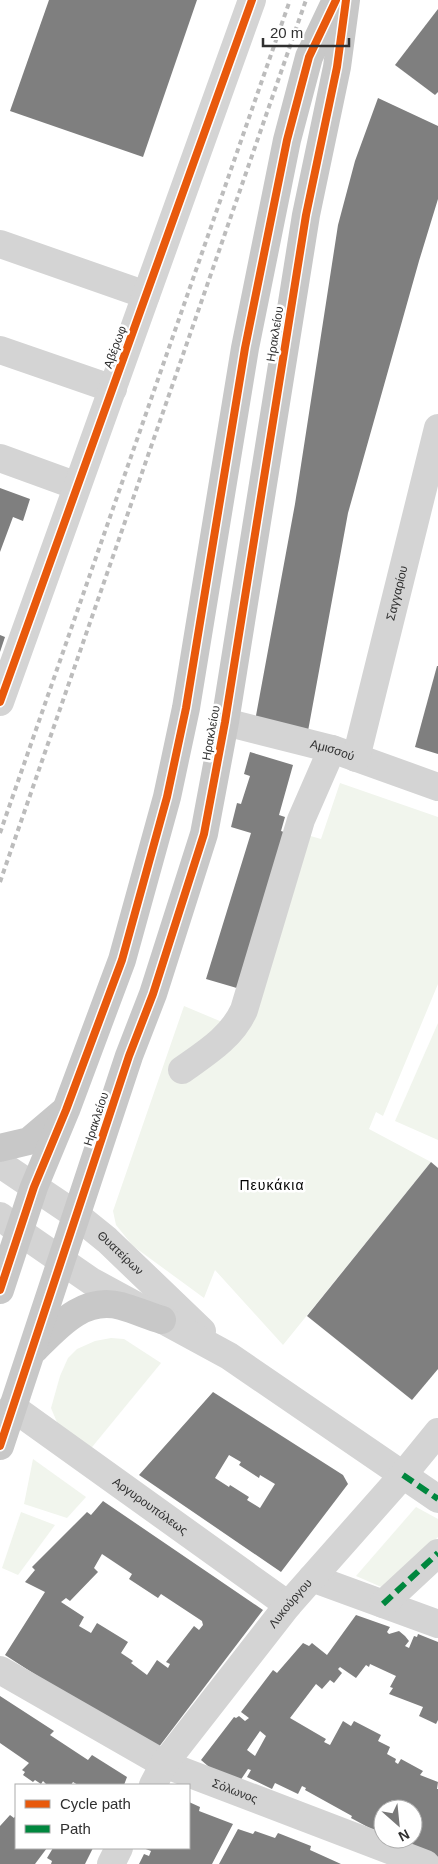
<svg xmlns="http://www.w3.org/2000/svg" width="438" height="1864" font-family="Arial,sans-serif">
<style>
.green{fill:#f1f5ed}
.building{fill:#7f7f7f;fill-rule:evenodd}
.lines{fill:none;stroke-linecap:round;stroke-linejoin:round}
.minor{stroke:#d4d4d4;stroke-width:28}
.major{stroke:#c8c8c8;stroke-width:28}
.rail{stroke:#bcbcbc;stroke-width:4;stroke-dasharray:5 4;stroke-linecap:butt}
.quiet{stroke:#00873e;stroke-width:6;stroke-dasharray:12 6;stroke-linecap:butt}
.cycleway-casing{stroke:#fff;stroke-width:11}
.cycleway{stroke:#e8590c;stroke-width:8}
.labels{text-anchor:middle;stroke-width:5;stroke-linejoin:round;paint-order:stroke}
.street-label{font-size:12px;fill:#303030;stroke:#fff}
.neighbourhood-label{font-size:14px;letter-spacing:1px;fill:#000;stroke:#fff}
</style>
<rect width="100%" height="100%" fill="#fff"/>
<g class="green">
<path d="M340,783L438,817V984L383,1116L376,1112L369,1129L431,1162L283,1345L215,1270L204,1298L133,1246L116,1225L113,1211L184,1006L246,1032L307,835L321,839Z"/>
<path d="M438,1023V1140L395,1121Z"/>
<path d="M111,1338L124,1339L161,1363L88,1452L59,1427L51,1408L60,1376L68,1358L77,1349L95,1341Z"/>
<path d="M33,1459L86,1497L67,1518L24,1504Z"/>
<path d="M416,1507L438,1519V1537L386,1589L356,1576Z"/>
<path d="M21,1512L55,1525L18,1575L2,1568Z"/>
</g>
<g class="building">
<path d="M49,0H197L143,157L10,111Z"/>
<path d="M438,9V92L435,95L395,65Z"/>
<path d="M378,98L438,126V199L419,261L348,513L308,731L255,721L295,504L338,225L355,161Z"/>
<path d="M0,488L30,499L23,521L13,517L0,552Z"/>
<path d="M0,635L5,637L0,652Z"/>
<path d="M437,666H438V754L415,747Z"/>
<path d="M250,752L293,765L279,815L285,817L281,831L295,836L247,991L206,979L251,833L231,827L237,803L241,804L250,776L244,774Z"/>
<path d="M431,1162L438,1168V1369L412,1400L307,1316Z"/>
<path d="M213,1392L343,1475L348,1484L281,1572L139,1475ZM229,1455L241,1462L239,1465L259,1478L260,1475L275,1484L260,1508L247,1500L249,1497L230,1485L229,1487L215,1478Z"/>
<path d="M103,1501L263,1610L155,1752L5,1655L45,1592L25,1582L35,1570L32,1567L87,1512L91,1515ZM102,1554L132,1574L129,1579L158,1598L161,1594L202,1621L203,1625L199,1630L194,1626L166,1662L170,1664L168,1668L157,1660L147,1675L131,1663L133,1661L121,1653L128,1642L97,1623L91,1633L79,1626L84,1617L61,1602L66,1598L70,1601L98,1572L94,1568Z"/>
<path d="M356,1615L390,1627L387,1632L389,1634L399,1631L405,1636L409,1641L405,1646L409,1648L414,1636L417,1637L418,1634L438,1642V1720L436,1724L419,1716L423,1707L389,1694L393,1688L390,1687L396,1676L370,1664L369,1667L366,1665L356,1678L340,1667L338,1669L342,1673L334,1683L330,1680L322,1689L316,1684L290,1718L326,1739L324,1742L330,1745L343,1721L351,1726L354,1721L381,1735L378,1741L390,1747L387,1754L396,1759L395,1762L398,1764L401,1759L423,1771L420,1775L438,1782L437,1789H438V1861L396,1839H413V1809H383V1832L381,1831L379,1833L351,1818L352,1816L305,1790L306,1788L302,1786L298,1794L275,1783L272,1789L247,1777L251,1770L248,1769L240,1781L222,1778L201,1760L234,1717L236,1718L239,1716L245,1721L249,1718L241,1712L273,1670L277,1673L303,1643L309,1646L312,1643L327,1655ZM260,1731L266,1736L255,1756L247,1750Z"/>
<path d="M0,1696L54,1731L50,1735L88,1760L92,1755L127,1777L124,1785H78L73,1782L71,1785H47L43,1781L41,1784L35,1780L33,1782L23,1775L25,1772L22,1770L29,1763L0,1743Z"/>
<path d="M189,1802L200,1807L199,1811L233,1824L212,1864H139L144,1854L149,1856L151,1851L143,1848H189Z"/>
<path d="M10,1815L14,1818L16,1815V1848H47L35,1864H0V1826Z"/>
<path d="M238,1829L253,1834L255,1831L275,1838L278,1833L311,1846L310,1850L341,1864H219Z"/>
<path d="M53,1848H93L85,1864H51L52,1861L47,1858Z"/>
</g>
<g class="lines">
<g class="minor">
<path d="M0,244L146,295"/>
<path d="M0,350L113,389"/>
<path d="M0,458L77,486"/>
<path d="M0,702L252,0"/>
<path id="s1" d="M225,722L332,749L438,787"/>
<path id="s2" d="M356,758L438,428"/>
<path d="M182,1070C206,1053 232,1037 244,1010L301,820L332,749"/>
<path id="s3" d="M0,1164L76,1215L107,1240L202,1331"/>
<path d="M0,1216L20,1232L91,1281L229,1356L438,1499"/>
<path id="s4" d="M12,1407L288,1605"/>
<path d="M312,1578L438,1624"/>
<path d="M383,1604L438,1553"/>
<path id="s5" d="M0,1670L164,1764L426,1864"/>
<path id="s6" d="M153,1785L164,1764L288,1605L403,1475L438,1432"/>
<path d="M111,1864L119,1848"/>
</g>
<g class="major">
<path d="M0,1148L29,1141L62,1113"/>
<path d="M0,1290L34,1187L66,1110L122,960L167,797L186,708L245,348L287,140L309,57L336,0"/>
<path d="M35,1349C59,1325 84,1296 121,1306C135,1310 149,1316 162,1320"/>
<path d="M0,1446L129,1056L153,994L204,834L225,722L306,215L337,67L346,0"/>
</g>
<g class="rail">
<path d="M0,833L290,0"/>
<path d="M0,882L306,0"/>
</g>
<g class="quiet">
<path d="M403,1475L438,1499"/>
<path d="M383,1604L438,1553"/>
</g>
<g class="cycleway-casing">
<g id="cycleway">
<path d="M0,702L252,0"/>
<path d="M0,1290L34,1187L66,1110L122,960L167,797L186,708L245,348L287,140L309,57L336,0"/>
<path d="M0,1446L129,1056L153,994L204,834L225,722L306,215L337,67L346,0"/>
</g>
</g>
<use href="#cycleway" class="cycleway"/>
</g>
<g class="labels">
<g class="street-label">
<text transform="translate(275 334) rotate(-81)" y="4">Ηρακλείου</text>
<text transform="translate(115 347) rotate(-70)" y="4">Αβέρωφ</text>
<text dy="4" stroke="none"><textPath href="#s2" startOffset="170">Σαγγαρίου</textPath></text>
<text transform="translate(211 733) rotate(-80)" y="4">Ηρακλείου</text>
<text dy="4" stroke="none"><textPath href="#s1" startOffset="111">Αμισσού</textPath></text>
<text transform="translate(96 1119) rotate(-72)" y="4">Ηρακλείου</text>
<text dy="4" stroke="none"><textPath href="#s3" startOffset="150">Θυατείρων</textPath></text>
<text dy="4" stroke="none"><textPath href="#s4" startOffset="170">Αργυρουπόλεως</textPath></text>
<text dy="4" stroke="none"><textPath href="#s6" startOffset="228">Λυκούργου</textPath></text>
<text dy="4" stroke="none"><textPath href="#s5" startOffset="265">Σόλωνος</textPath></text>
</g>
<g class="neighbourhood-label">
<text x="272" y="1190">Πευκάκια</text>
</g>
</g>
<rect x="15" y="1784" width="175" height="65" fill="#ffffff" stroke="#acacac"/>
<rect x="25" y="1800" width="25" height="8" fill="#e8590c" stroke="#acacac"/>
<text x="60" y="1809" font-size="15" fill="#303030">Cycle path</text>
<rect x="25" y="1825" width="25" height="8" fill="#00873e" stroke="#acacac"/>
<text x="60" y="1834" font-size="15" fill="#303030">Path</text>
<g transform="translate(398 1824) rotate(153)"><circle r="24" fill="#ffffff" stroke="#acacac"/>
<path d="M0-4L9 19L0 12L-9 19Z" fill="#787878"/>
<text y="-8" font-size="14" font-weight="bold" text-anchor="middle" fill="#303030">N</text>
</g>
<path d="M263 38v8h86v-8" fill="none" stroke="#303030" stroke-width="2.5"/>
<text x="270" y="38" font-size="15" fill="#303030" stroke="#ffffff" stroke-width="4" paint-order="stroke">20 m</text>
</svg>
